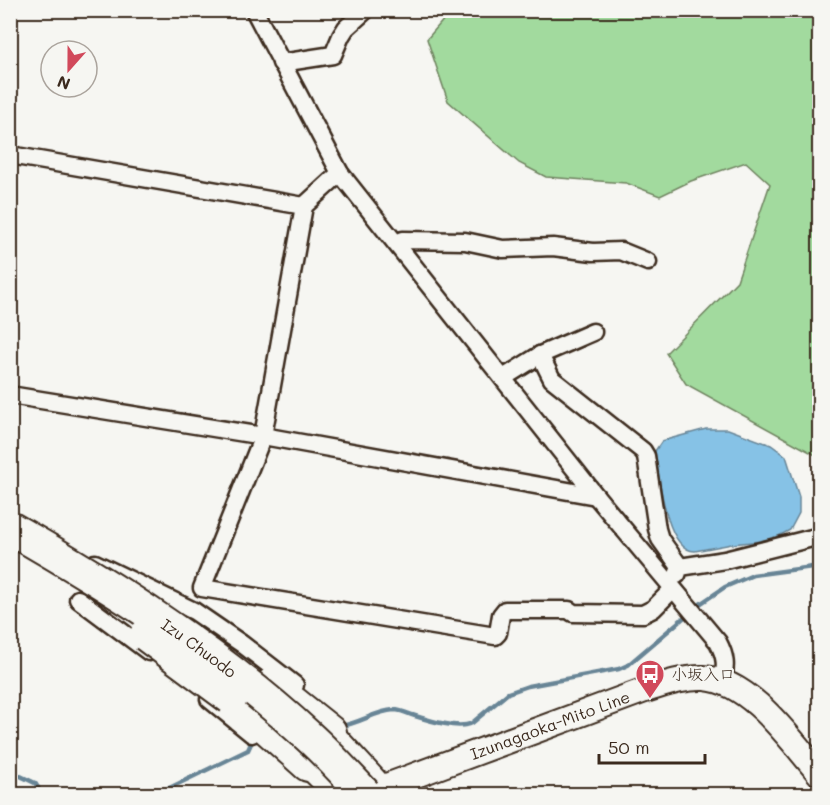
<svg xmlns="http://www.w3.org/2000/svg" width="830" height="805" font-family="Mali,'Klee One',sans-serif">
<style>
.green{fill:#a2da9e;stroke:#6e825e;stroke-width:1.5}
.water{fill:#86c2e6;stroke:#688596;stroke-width:1.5}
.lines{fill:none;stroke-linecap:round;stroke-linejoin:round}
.stream{stroke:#688596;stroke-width:4.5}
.street-casing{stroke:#3b2a1e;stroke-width:21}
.secondary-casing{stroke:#3b2a1e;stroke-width:28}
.highway-casing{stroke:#3b2a1e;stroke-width:36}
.street{stroke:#f6f6f2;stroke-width:16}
.secondary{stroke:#f6f6f2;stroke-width:24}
.highway{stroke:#f6f6f2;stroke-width:32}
.highway-bridge-casing{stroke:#3b2a1e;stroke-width:36;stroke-linecap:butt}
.highway-bridge{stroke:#f6f6f2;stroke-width:32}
.labels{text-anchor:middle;stroke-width:4.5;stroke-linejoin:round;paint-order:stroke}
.street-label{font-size:16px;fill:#3b2a1e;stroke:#f6f6f2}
.poi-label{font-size:16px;fill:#3b2a1e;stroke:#f6f6f2;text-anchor:start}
</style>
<rect width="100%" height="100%" fill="#f6f6f2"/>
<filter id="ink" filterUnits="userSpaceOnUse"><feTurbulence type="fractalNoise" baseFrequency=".0167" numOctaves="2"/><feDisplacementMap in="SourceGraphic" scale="12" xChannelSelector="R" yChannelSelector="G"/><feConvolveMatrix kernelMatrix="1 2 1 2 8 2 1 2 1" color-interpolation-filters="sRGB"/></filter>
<g filter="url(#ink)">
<path class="green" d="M452,10L819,11V457L686,384L666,353L737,281L770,184L746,162L691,181L660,196L626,183L546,177L519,163L448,101L427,39Z"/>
<path class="water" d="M706,429H728L771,445L786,456L799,497V513L790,530L771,540L732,544L695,551C665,551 659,474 655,451L662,441Z"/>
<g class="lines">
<g class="stream">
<path d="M694,608L725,587L753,575L820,566"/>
<path d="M340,726C359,724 375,711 394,710C400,710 407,713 412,715C428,720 458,730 472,723L508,693L528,686L619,669L628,665L688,614"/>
<path d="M10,771L35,783L42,794"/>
<path d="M157,794L248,750L253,739"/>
</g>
<g class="street-casing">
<g id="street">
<path d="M254,10L340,173L596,496L718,642C726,657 726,666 723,681"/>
<path d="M281,63L333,55L341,36L346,28L366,10"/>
<path d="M10,155L304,206"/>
<path d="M340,173L304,206L263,436L202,588L495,636L498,633L501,615L505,610H569L573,613L643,614L653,609L673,589"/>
<path d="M396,243L403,240L465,241L503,249L553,247L593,252L621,251L648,262"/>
<path d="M540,355L552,379L643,451L646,456L657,529L660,539L680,567"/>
<path d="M503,378L540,355L593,332"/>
<path d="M10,395L263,436L596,496"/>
<path d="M95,563L194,611L242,644L295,685"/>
<path d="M677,575L680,567L725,560L820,536"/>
<path d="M78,599L149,652"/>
<path d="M209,699L252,734"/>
</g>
</g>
<g class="secondary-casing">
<g id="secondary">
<path d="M330,732L387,794"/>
<path d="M308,765L337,794"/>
<path id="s1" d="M355,794L381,788L645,690C663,685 684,677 704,678C751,681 791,741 820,774"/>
</g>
</g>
<g class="highway-casing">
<g id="highway">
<path d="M271,685L330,732"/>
<path d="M246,709L308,765"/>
</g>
</g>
<use href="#street" class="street"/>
<use href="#secondary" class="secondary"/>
<use href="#highway" class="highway"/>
<g class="highway-bridge-casing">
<g id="highway-bridge">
<path id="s2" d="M10,528C115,588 219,654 308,736C328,754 347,775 365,794"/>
<path d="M146,635L231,698"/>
</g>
</g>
<use href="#highway-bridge" class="highway-bridge"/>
</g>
</g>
<defs>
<g id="bus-pin" transform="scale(1.5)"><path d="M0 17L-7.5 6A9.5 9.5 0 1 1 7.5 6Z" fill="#d1495b" stroke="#f6f6f2"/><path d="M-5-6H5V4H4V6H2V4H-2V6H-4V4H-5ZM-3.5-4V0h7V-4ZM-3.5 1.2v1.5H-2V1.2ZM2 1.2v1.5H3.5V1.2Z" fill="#fff"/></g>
</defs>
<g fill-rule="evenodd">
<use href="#bus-pin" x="650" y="674"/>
</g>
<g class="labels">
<g class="street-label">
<text dy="6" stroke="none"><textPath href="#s2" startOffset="224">Izu Chuodo</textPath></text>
<text dy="6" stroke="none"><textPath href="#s1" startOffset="207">Izunagaoka-Mito Line</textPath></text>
</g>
<g class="poi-label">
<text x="671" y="680">小坂入口</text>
</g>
</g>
<rect width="830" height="805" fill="none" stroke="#f6f6f2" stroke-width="36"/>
<rect x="18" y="18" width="794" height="769" fill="none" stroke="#3b2a1e" stroke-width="2" filter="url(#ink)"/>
<g transform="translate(69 69) rotate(201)"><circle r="28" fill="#f6f6f2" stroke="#aba49d" stroke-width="1.5"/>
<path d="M0-4.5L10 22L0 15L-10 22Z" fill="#d1495b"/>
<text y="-9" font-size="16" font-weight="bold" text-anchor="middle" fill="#3b2a1e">N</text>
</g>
<path d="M599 754v9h106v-9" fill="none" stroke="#3b2a1e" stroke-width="3"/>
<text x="608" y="754" font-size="18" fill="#3b2a1e" stroke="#f6f6f2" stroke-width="4.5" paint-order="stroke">50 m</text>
</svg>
